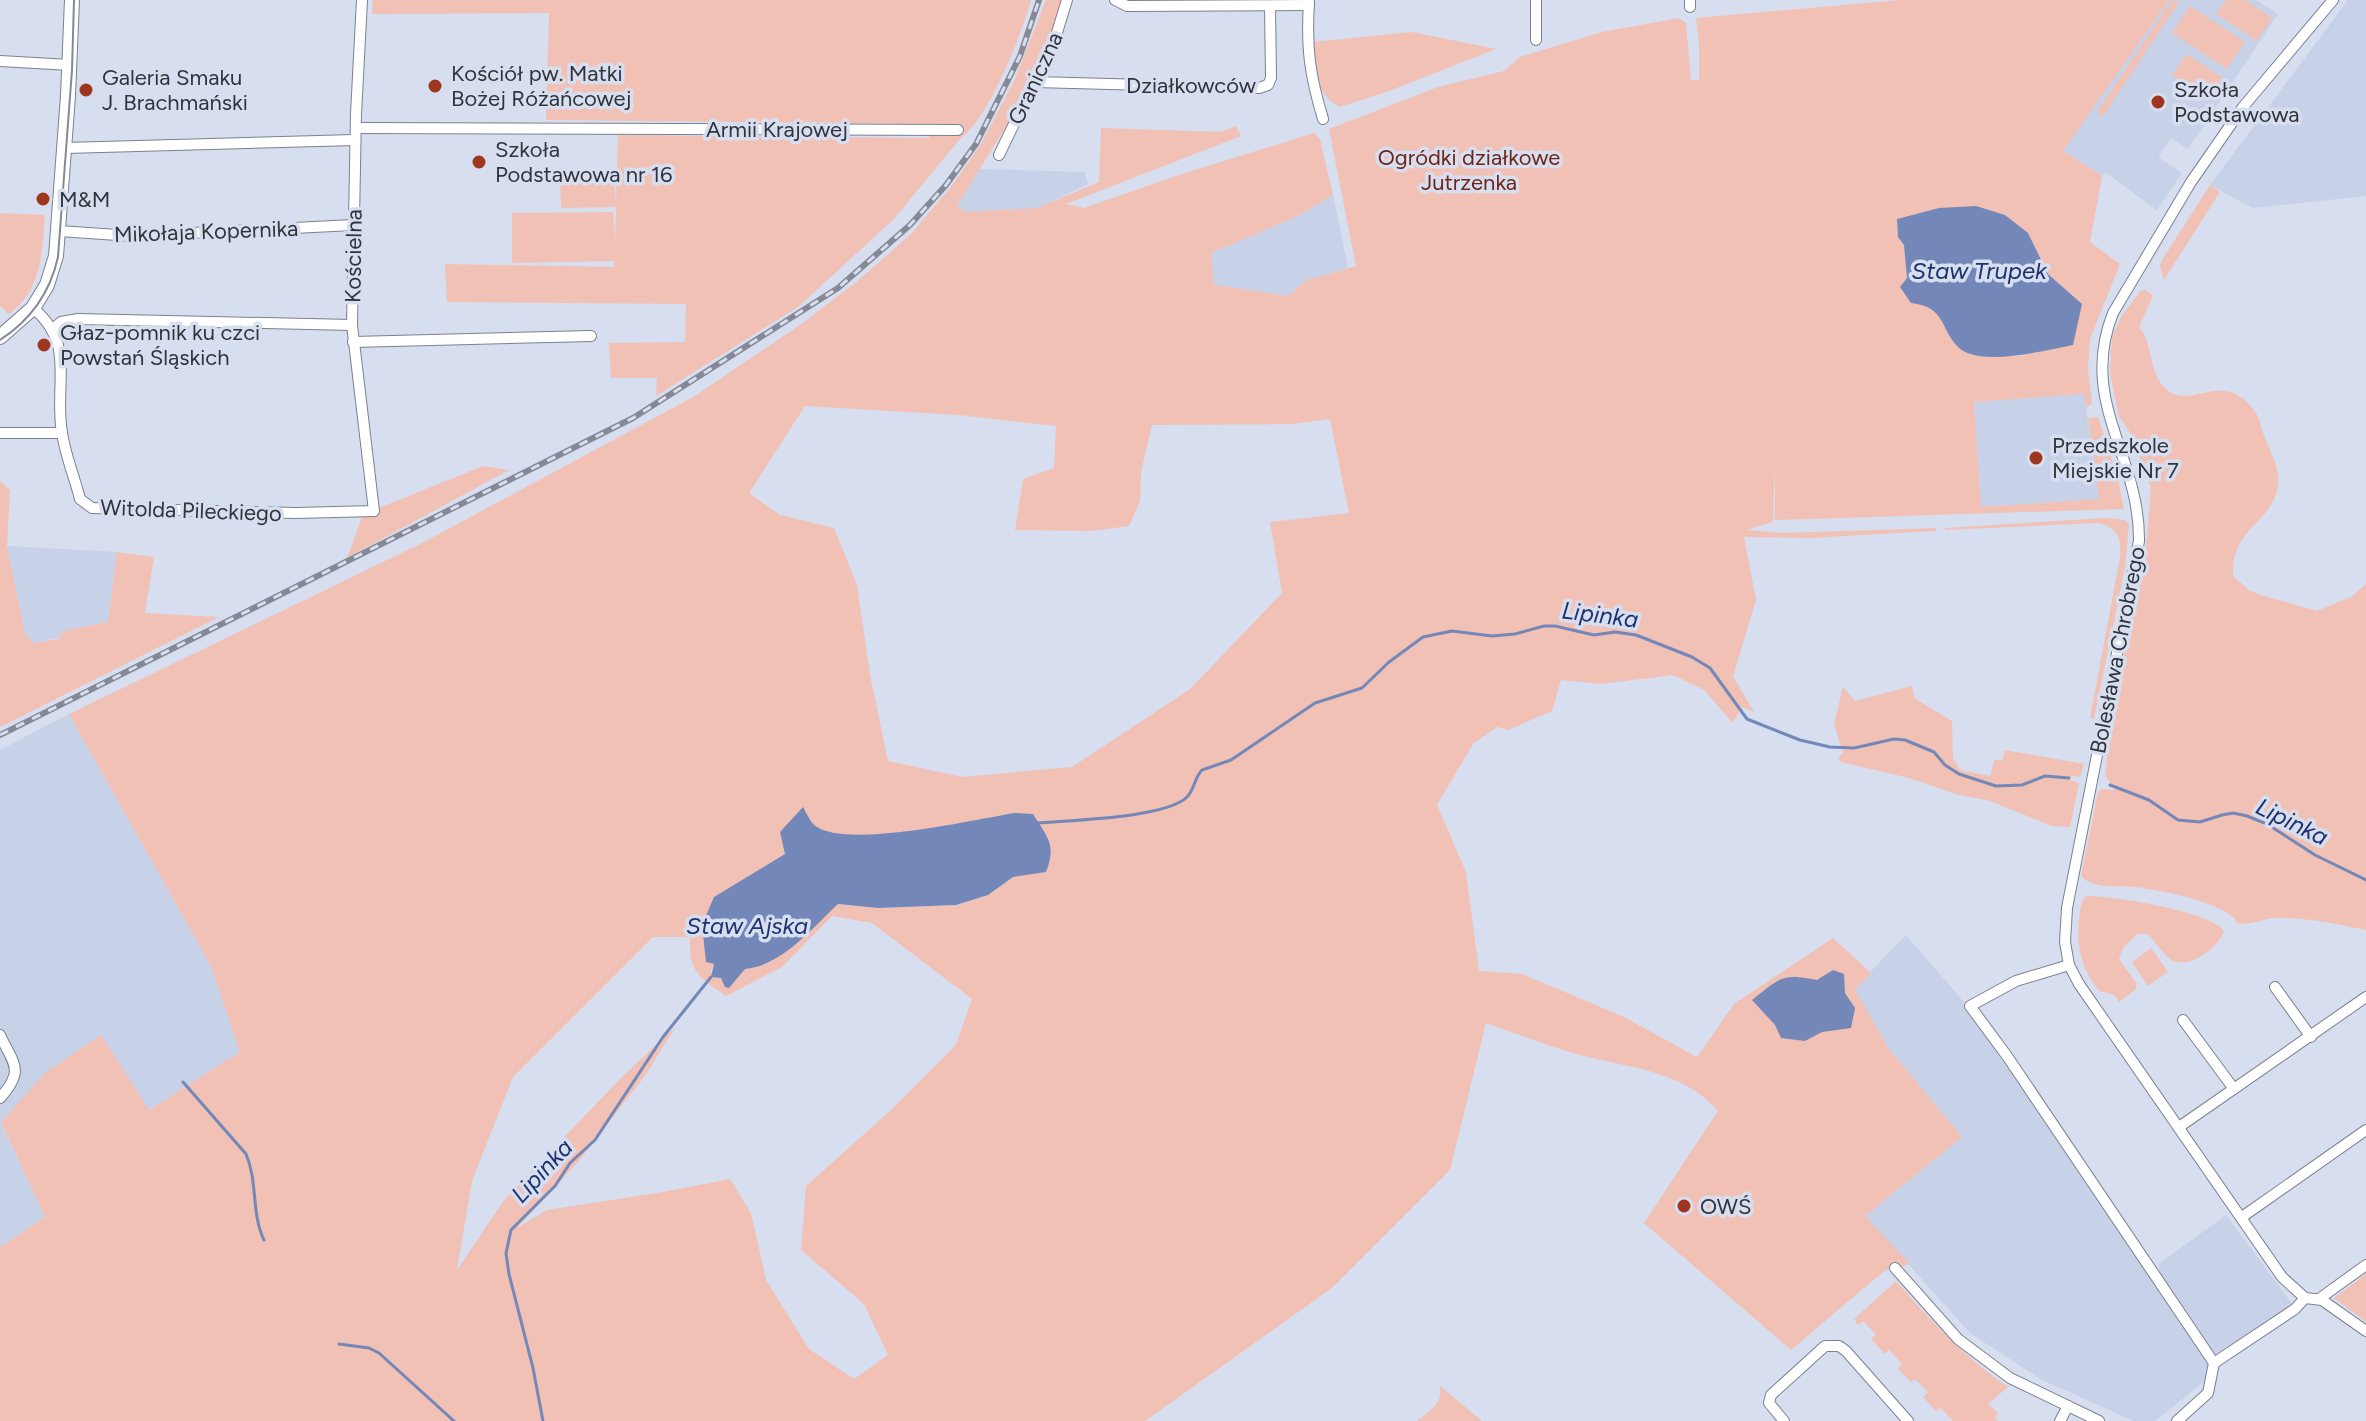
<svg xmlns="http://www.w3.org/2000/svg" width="2366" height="1421" font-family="Figtree,sans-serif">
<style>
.built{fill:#c7d1e7}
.green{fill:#f1c1b6;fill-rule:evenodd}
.water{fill:#7388b9}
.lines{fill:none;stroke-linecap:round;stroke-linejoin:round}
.stream{stroke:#7388b9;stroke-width:3}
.street-casing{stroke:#7b8190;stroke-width:12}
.secondary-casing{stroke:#7b8190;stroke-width:16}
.street{stroke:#fff;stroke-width:10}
.secondary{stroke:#fff;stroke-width:14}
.tram{stroke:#848995;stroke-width:2}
.rail-casing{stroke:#848995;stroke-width:6}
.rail{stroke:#d7deef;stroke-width:3;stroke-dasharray:9;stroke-linecap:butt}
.poi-dot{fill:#9e351e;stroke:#d7deef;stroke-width:3}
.labels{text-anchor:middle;stroke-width:7;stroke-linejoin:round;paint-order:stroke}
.poi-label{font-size:22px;fill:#31343a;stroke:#d7deef;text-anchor:start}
.street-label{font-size:22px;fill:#31343a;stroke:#d7deef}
.park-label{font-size:22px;fill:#6f2516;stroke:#d7deef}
.water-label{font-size:24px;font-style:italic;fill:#1d326e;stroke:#d7deef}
</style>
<rect width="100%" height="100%" fill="#d7deef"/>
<g class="built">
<path d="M2169,0H2256L2278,14L2188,149L2171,138L2160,154L2159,158L2182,173L2157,210L2105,172L2102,176L2062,151Z"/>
<path d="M2348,0H2366V196L2252,208L2210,185Z"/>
<path d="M979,169L1084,172L1088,184L1038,208L965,212L957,206Z"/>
<path d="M1333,195L1348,268L1307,280L1288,296L1214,285L1211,253L1296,217Z"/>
<path d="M2084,394L2099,499L1981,507L1974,402Z"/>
<path d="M7,546L117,552L108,622L62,631L59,638L33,643L25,634Z"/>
<path d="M69,714L211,966L240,1052L148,1110L1,1123L45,1217L0,1247V750Z"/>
<path d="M1906,935L1959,996L2160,1291L2159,1264L2226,1215L2292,1304L2216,1354L2209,1378L2155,1421H2134L2040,1379L1970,1333L1865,1216L1962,1137L1889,1049L1854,989Z"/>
</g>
<g class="green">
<path d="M373,0H1031C1021,36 989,118 960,139L893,220L798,307L656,396L657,378H611L609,343L685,342L686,304L447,302L445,264L614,267V261L512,263V213L613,212L615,241L616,207L561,208L560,176H614L616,204L618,135L929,138L931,124L546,120L549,13L372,14Z"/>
<path d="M1046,0H1061L1047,49L1018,107L957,206L965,212L1037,208L1099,182L1101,128L1221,132L1236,126L1241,136L1066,204L1084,208L1182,174L1314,133L1320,139L1333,195L1296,217L1211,253L1214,285L1288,296L1307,280L1356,266L1329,129L1438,87L1504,71L1520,57L1602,32L1679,18L1686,23L1691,80H1699V42L1696,18L1901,0H2169L2063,151L2102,176L2090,242L2120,264L2090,339L2088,369L2092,403L2086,408L2084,394L1974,402L1981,507L2099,499L2088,418L2098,417L2117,475L2124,509L1775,520V461L1773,522L1746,530L1782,533L1937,528L1935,531L1810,538L1744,537L1756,600L1733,676L1754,712L1741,707L1733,723L1704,690L1673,675L1601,684L1561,680L1552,711L1508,730L1497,727L1473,744L1437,805L1466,872L1479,971L1522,974L1624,1017L1697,1057L1734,1004L1833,938L1871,973L1855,990L1889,1049L1962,1137L1865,1216L1910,1264L1884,1271L1791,1350L1644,1223L1718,1111C1682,1068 1619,1067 1569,1052C1541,1043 1514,1033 1486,1023L1450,1170L1332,1288L1145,1421H0V1247L45,1217L1,1122L45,1073L101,1035L149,1110L240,1052L211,966L69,714L422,543L695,396L804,322L855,283L911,234L951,187L981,144L1014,81ZM1898,219L2028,233L2048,274L2082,304L2023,356L1971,355L1957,346L1944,321L1928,305L1911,303L1904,244L1898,237ZM805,406L958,415L1056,426L1054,468L1023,479L1015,530L1092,531L1129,526L1140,501L1141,472L1152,425L1293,424L1330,419L1349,513L1270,522L1282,593L1190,689L1072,767L962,777L888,761L870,675L857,585L834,528L780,515L749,493ZM803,808C807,815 811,824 818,828C852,848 971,821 1014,813L1046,871L1013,877L988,895L956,905L878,908L838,904L745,968L729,988L721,977L710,972L774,862L785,854ZM832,916L872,923L972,999L956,1045L890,1111L806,1186L801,1250L864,1304L888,1355L854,1379L809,1349L766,1280L751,1213L730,1179L663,1192L547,1210L517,1228L578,1162L647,1073L675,1027L621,1078L504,1200L457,1270L472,1181L513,1077L653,937H690C689,973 698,976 726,996L782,967Z"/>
<path d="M2172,0L2179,2L2103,116L2097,112Z"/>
<path d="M2226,0H2245L2272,18L2257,41L2216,14Z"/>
<path d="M2190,6L2245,42L2227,69L2172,33Z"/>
<path d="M1412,32L1496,49L1389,91L1340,107C1313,93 1316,69 1312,42Z"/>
<path d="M2187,54L2224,79L2209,101L2172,76Z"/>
<path d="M2210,185L2220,192L2164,280L2160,266L2162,260Z"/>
<path d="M0,213L45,215C42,252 42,290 9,314L0,306Z"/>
<path d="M2141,290H2146L2153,296L2139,327C2154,345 2148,371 2165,388C2190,413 2222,367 2254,410C2260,418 2261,429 2265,438C2271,454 2280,468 2278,485C2274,522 2230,528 2233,576L2249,590L2260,595L2317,611L2351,597L2366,584V930C2336,924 2305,917 2275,918C2261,919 2250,926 2236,923L2235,918C2212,900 2164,891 2135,887C2117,885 2094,890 2081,876L2098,792L2102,789L2115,790L2105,775L2115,696L2146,548L2151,487L2129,431L2120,418L2117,407L2110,373L2111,348L2113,335L2121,317Z"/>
<path d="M483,466L509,470L347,558L361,520V509L374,510Z"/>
<path d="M0,481L10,490L7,546L25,634L33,643L59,639L62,631L108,622L117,552L154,557L145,613L219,617L0,727Z"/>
<path d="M2105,518L2125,520L2129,525L2125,568L2094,719L2090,718L2120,557C2122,539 2118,527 2098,523L1944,530L1946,528Z"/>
<path d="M1912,686L1914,698L1952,721L1953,758L1960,770L1990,776L1995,759L2002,761L2005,750L2084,764L2080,777L2071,776L2070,780L2079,783L2070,827L2052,826L1990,801L1959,795L1909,778L1841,762L1838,758L1843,753L1834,724L1843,687L1855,701Z"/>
<path d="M2086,896C2109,895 2214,912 2224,931C2219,946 2194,966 2176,962C2166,960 2155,941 2148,934H2137L2123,948L2119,959L2137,984L2135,990L2119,1002L2115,995L2099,991C2082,969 2076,947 2079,920C2080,910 2080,903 2086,896Z"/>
<path d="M2151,948L2168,972L2148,986L2132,962Z"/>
<path d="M2366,1274V1322L2334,1298Z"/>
<path d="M1896,1281C1933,1323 1962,1355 2008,1387L1988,1404L1998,1413L1995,1418L1998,1421H1953L1941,1408L1936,1411L1923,1397L1928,1392L1915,1379L1911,1382L1898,1369L1902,1364L1889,1350L1885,1354L1871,1339L1876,1334L1863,1321L1858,1325L1854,1319Z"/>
<path d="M1439,1385L1482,1421H1417C1430,1410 1445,1403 1439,1385Z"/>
</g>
<g class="water">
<path d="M1976,206L2005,215L2028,233L2048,274L2082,304L2073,345C2046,350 1979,368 1958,347C1939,327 1946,307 1911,303L1900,287L1907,278L1904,245L1898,237L1897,219L1939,208Z"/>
<path d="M803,807C807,814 811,824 817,827C850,848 973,820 1014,813L1033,814C1047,837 1057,844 1046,872L1013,877L988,895L956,905L878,908L838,904C811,929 783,965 745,969L729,988L725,987L721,978L711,977L714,964L706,962L702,925L714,897L785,854L780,832Z"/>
<path d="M1833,970L1844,974L1845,993L1855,1008L1851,1028L1822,1032L1805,1041L1781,1038L1775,1025L1752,1000C1780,978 1781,973 1817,980Z"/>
</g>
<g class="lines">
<g class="stream">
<path d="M2110,785L2149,800L2178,820L2200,822L2222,815L2233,813L2247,816L2267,824L2315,855L2366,880"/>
<path d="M1038,823C1070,820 1166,818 1187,797C1195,789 1194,778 1202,770L1231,760L1315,703L1362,688L1389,662L1423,637L1452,631L1492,636L1515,634L1544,626H1555L1594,635L1615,632L1636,635L1692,657L1710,668L1747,719L1800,740L1830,747L1854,748L1894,739L1905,740L1934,752L1945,765L1959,774L1996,786L2022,785L2045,776L2069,778"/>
<path d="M183,1082L246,1154C258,1182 251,1213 264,1240"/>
<path d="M339,1344L369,1348L379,1353L454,1421"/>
<path d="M543,1421L533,1368L509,1274L506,1253L511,1230L555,1186L570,1163L595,1140L663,1037L711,977"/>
</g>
<g class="street-casing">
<g id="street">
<path d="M1115,0L1127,6L1309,5"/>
<path d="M1536,0V40"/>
<path d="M1690,0V7"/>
<path d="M1309,2C1306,48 1310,76 1323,119"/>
<path d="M0,61L70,65"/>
<path d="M1035,82L1259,88L1268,85L1271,78L1270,7"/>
<path d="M356,128L958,130"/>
<path d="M65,148L355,140"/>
<path d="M999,155L1055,39L1067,0"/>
<path d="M59,231L132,236L353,225"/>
<path d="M33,308C74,342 56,378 61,425C63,450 74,475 80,499L92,508L296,513L374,511L352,325L356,114L362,0"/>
<path d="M54,328L61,322L78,319L352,325"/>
<path d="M353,342L591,336"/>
<path d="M0,433H62"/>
<path d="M2069,965L2016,981L1970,1006L2007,1056L2214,1363L2208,1393L2177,1421"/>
<path d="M2275,987L2311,1037"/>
<path d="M2183,1020L2234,1089"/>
<path d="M0,1035C14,1065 25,1070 0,1098"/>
<path d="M2179,1127L2366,997"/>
<path d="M2242,1217L2366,1130"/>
<path d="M1895,1268L1958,1339L2010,1378L2099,1421"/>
<path d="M2305,1298L2282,1277L2079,984L2069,965L2065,942L2067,908L2139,541C2140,455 2078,402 2113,313L2191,182L2243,107L2333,0"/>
<path d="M2305,1298L2322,1300L2366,1331"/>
<path d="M2319,1299L2366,1265"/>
<path d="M2214,1363L2295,1309L2305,1298"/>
<path d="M1784,1421L1769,1403L1771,1395L1825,1346H1839L1846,1351L1908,1421"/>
<path d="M2060,1421L2068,1406"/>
</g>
</g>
<g class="secondary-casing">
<path id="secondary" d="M0,337L33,308L47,285L56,256L68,96L72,0"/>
</g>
<use href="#street" class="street"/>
<use href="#secondary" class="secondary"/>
<path class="tram" d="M0,340C31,320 50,293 58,257L72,70L74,0"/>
<g class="rail-casing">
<path id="rail" d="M0,735L633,418L838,288L910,225L946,185L976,144L1020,56L1039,0"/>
</g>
<use href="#rail" class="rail"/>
</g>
<g class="poi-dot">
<circle cx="435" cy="86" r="8"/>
<circle cx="86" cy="90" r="8"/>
<circle cx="2158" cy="102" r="8"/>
<circle cx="479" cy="162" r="8"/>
<circle cx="43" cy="199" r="8"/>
<circle cx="44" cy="345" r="8"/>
<circle cx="2036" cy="458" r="8"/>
<circle cx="1684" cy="1206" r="8"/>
</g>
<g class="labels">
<g class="poi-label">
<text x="451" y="81">Kościół pw. Matki<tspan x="451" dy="25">Bożej Różańcowej</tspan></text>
<text x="102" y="85">Galeria Smaku<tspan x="102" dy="25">J. Brachmański</tspan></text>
<text x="2174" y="97">Szkoła<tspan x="2174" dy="25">Podstawowa</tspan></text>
<text x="495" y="157">Szkoła<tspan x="495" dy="25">Podstawowa nr 16</tspan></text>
<text x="59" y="207">M&amp;M</text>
<text x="60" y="340">Głaz-pomnik ku czci<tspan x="60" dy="25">Powstań Śląskich</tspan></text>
<text x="2052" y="453">Przedszkole<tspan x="2052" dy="25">Miejskie Nr 7</tspan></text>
<text x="1700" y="1214">OWŚ</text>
</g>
<g class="street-label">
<text transform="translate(1035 78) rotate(-65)" y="8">Graniczna</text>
<text x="1191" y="93">Działkowców</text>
<text x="777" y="137">Armii Krajowej</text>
<text transform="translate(206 231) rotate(-2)" y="8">Mikołaja Kopernika</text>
<text transform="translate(353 256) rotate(-89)" y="8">Kościelna</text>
<text transform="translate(191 510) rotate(2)" y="8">Witolda Pileckiego</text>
<text transform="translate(2117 650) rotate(-79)" y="8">Bolesława Chrobrego</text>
</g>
<g class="park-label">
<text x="1469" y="165">Ogródki działkowe<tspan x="1469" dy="25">Jutrzenka</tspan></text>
</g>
<g class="water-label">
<text x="1979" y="279">Staw Trupek</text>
<text transform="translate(1600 615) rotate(7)" y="8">Lipinka</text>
<text transform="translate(2292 822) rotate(26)" y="8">Lipinka</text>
<text x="747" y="934">Staw Ajska</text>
<text transform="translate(542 1171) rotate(-47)" y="8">Lipinka</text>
</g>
</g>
</svg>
